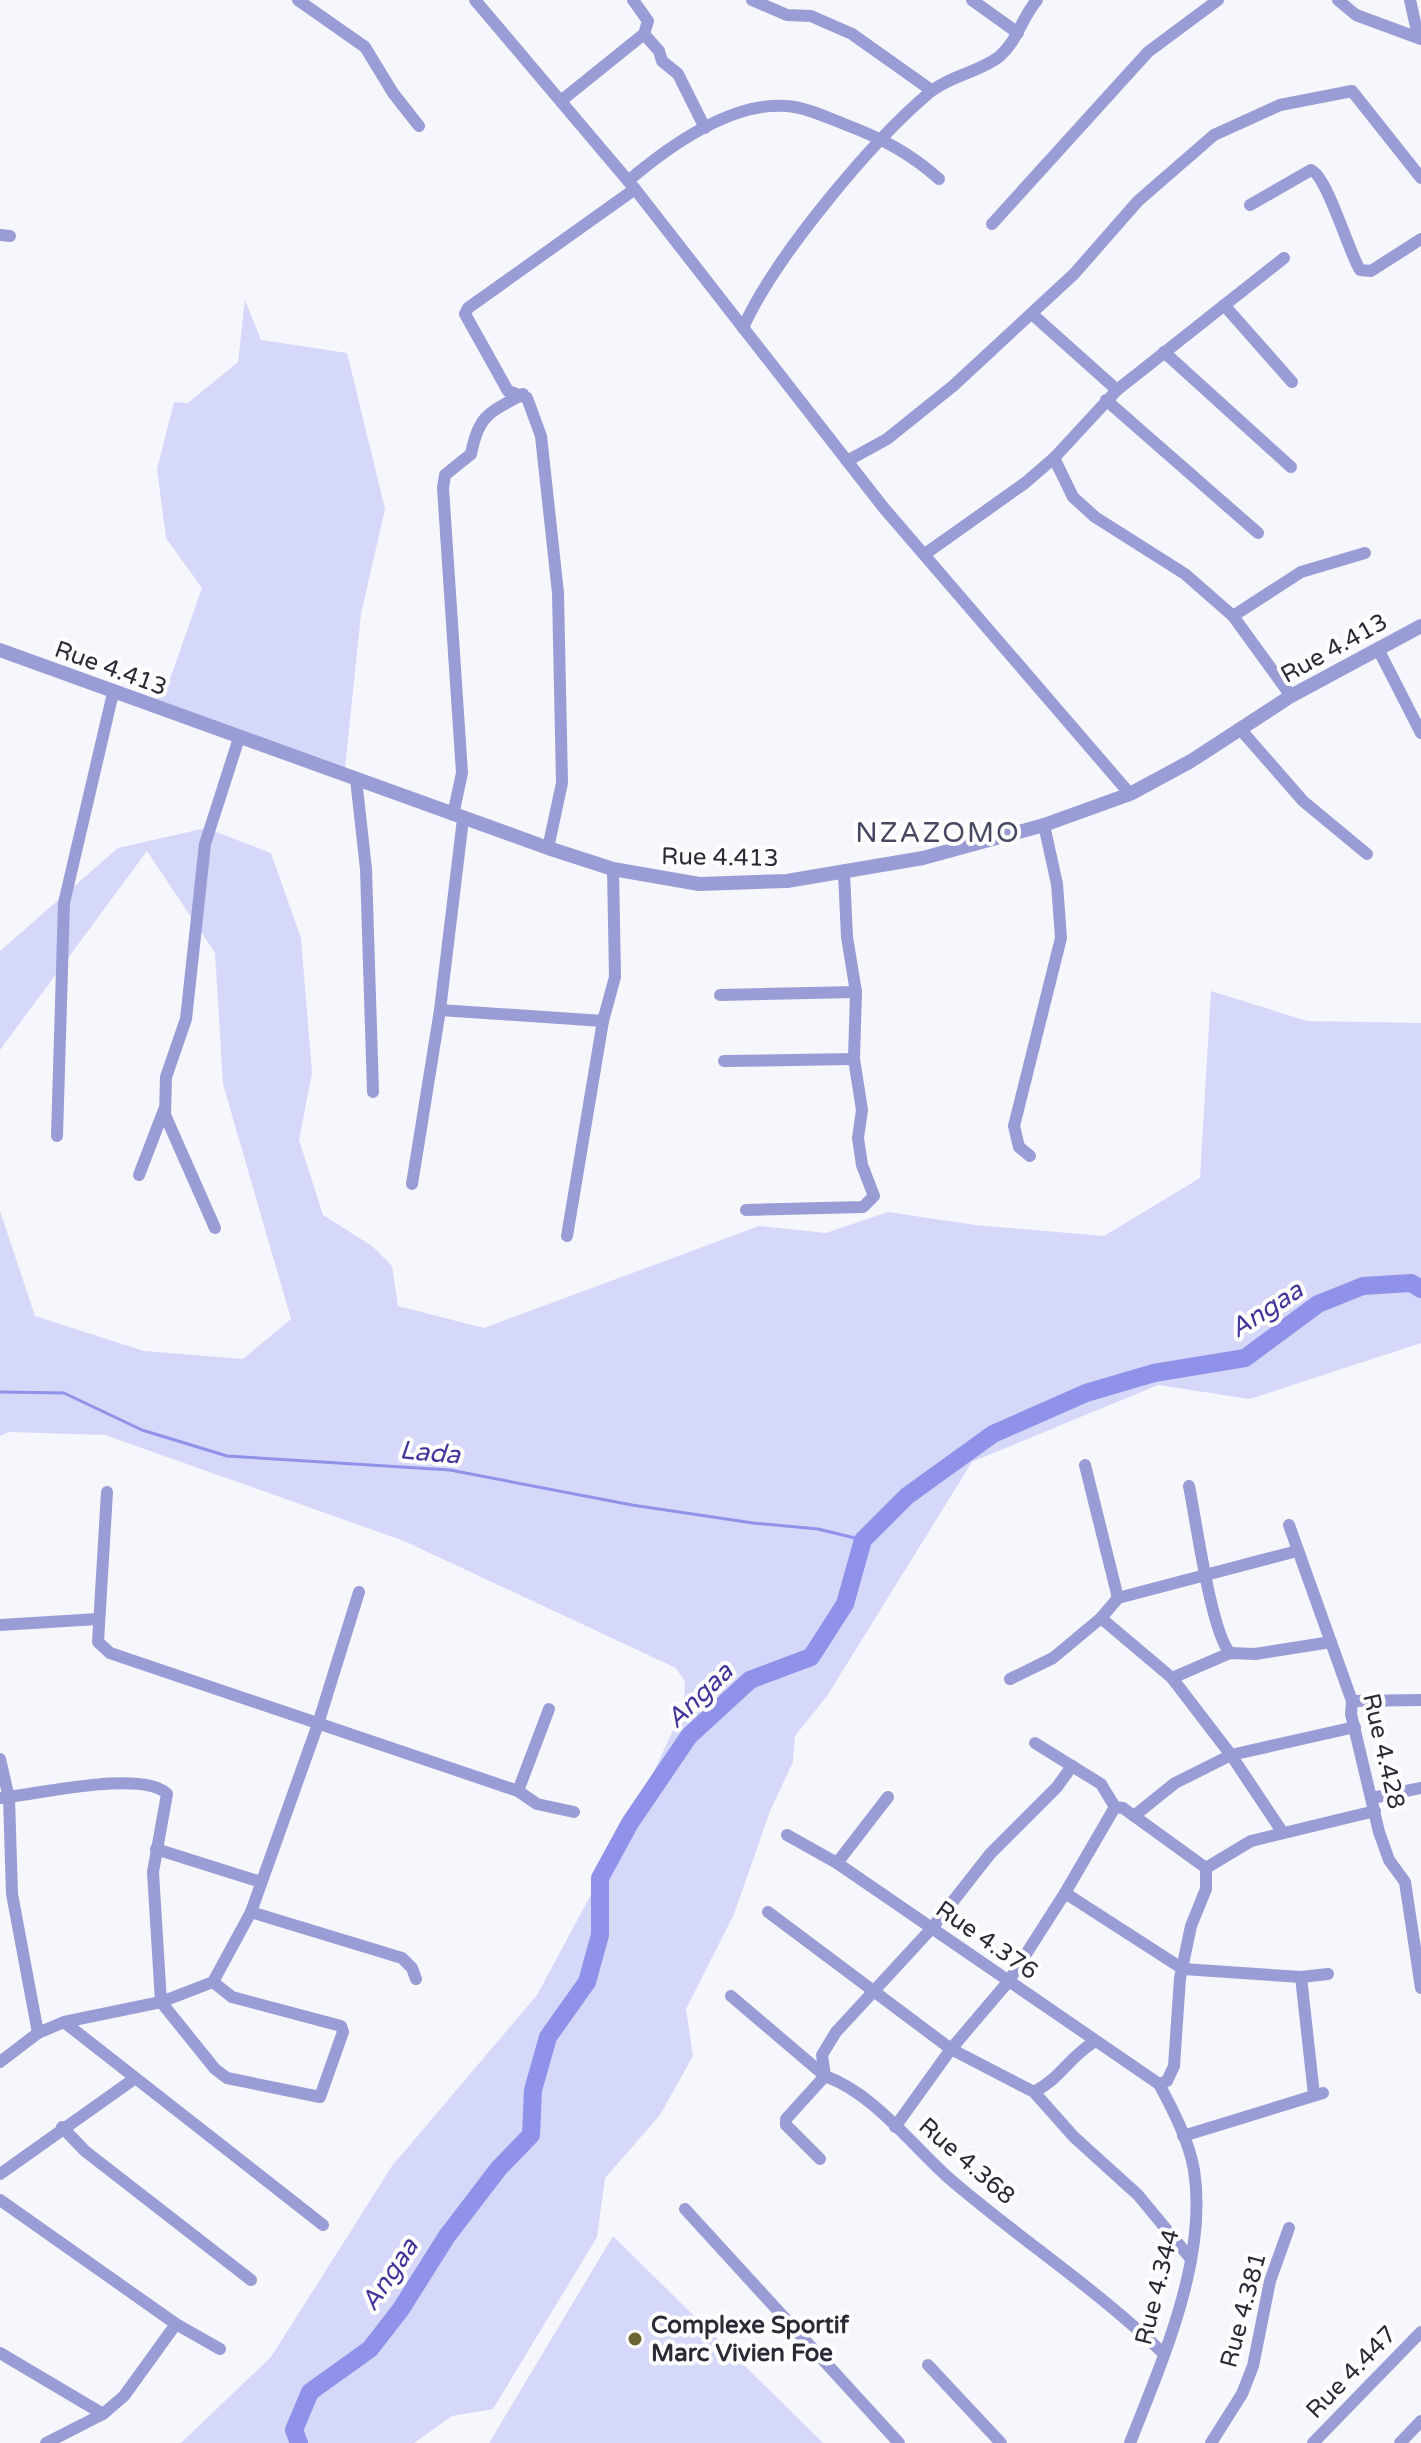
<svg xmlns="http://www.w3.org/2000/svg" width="1421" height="2443" font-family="'Varela Round',sans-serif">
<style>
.green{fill:#d6d8fa}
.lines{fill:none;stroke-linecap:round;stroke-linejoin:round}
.stream{stroke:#9091e8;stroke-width:3}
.river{stroke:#9091e8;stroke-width:18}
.minor{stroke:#9a9cd6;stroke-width:12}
.tertiary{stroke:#9a9cd6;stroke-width:14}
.poi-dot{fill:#6c6632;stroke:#fff;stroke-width:3}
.labels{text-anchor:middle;stroke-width:8;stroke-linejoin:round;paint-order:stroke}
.street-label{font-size:24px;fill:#2a2b36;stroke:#fff}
.poi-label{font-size:24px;font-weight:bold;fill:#2a2b36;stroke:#fff;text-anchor:start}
.water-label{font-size:26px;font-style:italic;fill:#43369b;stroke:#fff}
.quarter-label{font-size:28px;letter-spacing:2px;fill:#474861;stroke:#fff}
</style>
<rect width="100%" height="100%" fill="#f6f7fd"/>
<g class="green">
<path d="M245,300L261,340L347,353L385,509L361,614L345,768L145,703L164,696L202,588L166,538L157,469L174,402L188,403L238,362Z"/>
<path d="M206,828L271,853L301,938L312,1073L299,1140L323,1215L372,1246L392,1266L398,1306L484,1328L759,1226L826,1233L888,1212L975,1225L1104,1236L1200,1178L1211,991L1307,1021L1421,1023V1343L1250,1399L1158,1385L972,1462L827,1696L795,1736L793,1762L770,1811L734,1914L686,2009L693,2056L660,2115L605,2178L597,2237L493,2409L452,2416L414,2443H181L271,2357L392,2166L537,1995L630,1822L684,1707L685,1682L676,1668L404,1541L105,1435L9,1432L0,1436V1211L35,1316L144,1351L243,1359L291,1319L223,1084L215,953L147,851L0,1050V951L118,848Z"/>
<path d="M613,2236L823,2443H489Z"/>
</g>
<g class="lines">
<path class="stream" d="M0,1392L64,1393L142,1430L227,1456L450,1470L632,1505L753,1523L818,1529L863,1540"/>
<path class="river" d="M299,2443L294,2430L310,2392L370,2349L401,2309L447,2236L499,2168L531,2135L533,2090L548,2037L587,1982L600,1935V1878L630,1823L689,1736L750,1680L811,1657L845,1604L863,1540L907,1496L993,1434L1086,1393L1154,1373L1245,1358L1318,1304L1363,1286L1411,1283L1421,1289"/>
<g class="minor">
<path d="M298,0L365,47L393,93L419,126"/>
<path d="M475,0L635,189L883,507L1130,794"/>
<path d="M752,0L787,15L811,16L852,34L931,90"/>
<path d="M972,0L1018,33"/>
<path d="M1338,0L1356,15L1421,39"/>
<path d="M1410,0L1418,36"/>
<path d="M644,34L659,51L662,61L678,74L705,128"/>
<path d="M562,100L644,34L648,21L633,0"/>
<path d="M628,181C668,147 730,102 786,106C805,107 826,117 844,124C881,138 910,153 939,179"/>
<path d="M1250,205L1311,170C1327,176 1348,250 1360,270L1371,271L1421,239"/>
<path d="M992,224L1148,52L1218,0"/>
<path d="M0,235L10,236"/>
<path d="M1224,305L1292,382"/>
<path d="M1032,314L1117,390"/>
<path d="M743,328C774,258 871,142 929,93C949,76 980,72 1000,56C1018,40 1022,17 1037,0"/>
<path d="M1164,352L1291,467"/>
<path d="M1106,400L1258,533"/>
<path d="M1054,458L1073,497L1095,517L1185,574L1233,616L1291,696"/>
<path d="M847,461L887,439L953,386L1074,274L1138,201L1214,135L1280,105L1352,91L1421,178"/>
<path d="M925,554L1025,483L1054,458L1117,390L1284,258"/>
<path d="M1233,616L1301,572L1365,553"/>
<path d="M1378,649L1421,733"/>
<path d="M1241,730L1303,801L1367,854"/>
<path d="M356,779L366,869L373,1092"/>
<path d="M453,815L462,773L443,488L445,475L471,454C479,414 489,413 523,394"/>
<path d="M548,848L562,783L558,593L541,436L527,398L508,391L465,314L468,308L635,189"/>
<path d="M720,995L856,992"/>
<path d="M440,1010L603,1021"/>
<path d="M724,1061L854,1059"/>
<path d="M57,1136L64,903L113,693"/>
<path d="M1030,1156L1019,1147L1014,1126L1061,938L1057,884L1044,825"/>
<path d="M139,1175L164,1110"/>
<path d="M412,1184L440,1010L463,819"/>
<path d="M746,1210L863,1207L874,1196L862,1165L858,1138L862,1110L854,1059L856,992L847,937L844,873"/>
<path d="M215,1228L165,1115L166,1077L186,1019L205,844L239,738"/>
<path d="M567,1236L603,1021L615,977L613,869"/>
<path d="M1085,1465L1118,1598"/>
<path d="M1189,1486C1196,1520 1211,1632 1230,1653"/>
<path d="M107,1492L98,1642L110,1653L518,1791L537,1804L574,1812"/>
<path d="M1289,1525L1352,1701L1351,1714L1379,1832L1389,1860L1405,1882L1421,1988"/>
<path d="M1101,1618L1118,1598L1297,1551"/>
<path d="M0,1625L98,1619"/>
<path d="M1172,1678L1230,1653L1255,1654L1331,1642"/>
<path d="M1010,1679L1053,1658L1101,1618L1172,1678L1231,1755L1283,1833"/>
<path d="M1352,1701L1421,1700"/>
<path d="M1035,1743L1101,1784L1115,1807L1123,1808L1206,1868"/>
<path d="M0,1759L9,1798L12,1894L38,2033"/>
<path d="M518,1791L549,1709"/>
<path d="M0,1798C34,1795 143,1769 167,1794L153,1872L161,2002L215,2069L227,2078L320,2097L343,2032L341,2026L232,1997L213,1982"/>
<path d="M1372,1798L1421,1788"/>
<path d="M1134,1816L1175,1783L1231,1755L1355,1727"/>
<path d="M787,1835L837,1863L1159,2084"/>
<path d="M156,1849L261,1882"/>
<path d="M837,1863L888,1797"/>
<path d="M1206,1868L1251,1841L1375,1811"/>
<path d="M1065,1893L1183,1969L1301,1977L1328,1974"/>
<path d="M251,1912L402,1958L412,1968L416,1979"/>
<path d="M768,1912L951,2049L1034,2092L1074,2137L1138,2195L1191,2259"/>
<path d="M1301,1977L1314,2095"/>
<path d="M731,1996L825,2076"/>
<path d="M64,2022L323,2225"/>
<path d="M0,2062L38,2033L64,2022L161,2002L213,1982L251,1912L318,1724L359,1592"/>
<path d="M825,2076L822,2055L836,2032L932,1928L990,1854L1057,1787L1072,1766"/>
<path d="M1034,2092C1062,2077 1068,2058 1094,2042"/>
<path d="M62,2127L85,2151L251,2280"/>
<path d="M895,2127L951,2049L1008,1982L1065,1893L1115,1807"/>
<path d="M1183,2136L1323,2093"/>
<path d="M820,2159L786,2125V2119L825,2076C875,2094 912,2146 951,2180C1021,2240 1098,2290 1164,2354"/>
<path d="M0,2174L134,2079"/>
<path d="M0,2200L176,2324L220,2349"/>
<path d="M685,2209L899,2443"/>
<path d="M0,2353L103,2414"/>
<path d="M928,2365L1001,2443"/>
<path d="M46,2443L103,2414L124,2396L176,2324"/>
<path d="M1130,2443C1162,2361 1208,2259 1194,2170C1189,2141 1173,2110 1159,2084L1167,2081L1174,2066L1180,1978L1191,1926L1206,1889V1868"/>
<path d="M1211,2443L1242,2394L1253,2366L1270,2281L1289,2228"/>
<path d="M1313,2443L1421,2332"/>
<path d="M1400,2443L1421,2421"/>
</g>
<path class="tertiary" d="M0,650L548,848L613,869L699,884L787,881L923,858L1044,825L1130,794L1191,761L1291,696L1421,626"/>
</g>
<circle class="poi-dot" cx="635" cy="2339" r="8"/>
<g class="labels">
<g class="street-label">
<text transform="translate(1334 648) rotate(-29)" y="8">Rue 4.413</text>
<text transform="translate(111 668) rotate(20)" y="8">Rue 4.413</text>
<text transform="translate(720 857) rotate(1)" y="8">Rue 4.413</text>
<text transform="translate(1384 1751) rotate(77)" y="8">Rue 4.428</text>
<text transform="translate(987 1940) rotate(35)" y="8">Rue 4.376</text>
<text transform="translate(967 2161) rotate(41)" y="8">Rue 4.368</text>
<text transform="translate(1157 2287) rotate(-76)" y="8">Rue 4.344</text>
<text transform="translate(1243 2310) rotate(-75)" y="8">Rue 4.381</text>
<text transform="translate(1351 2372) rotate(-46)" y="8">Rue 4.447</text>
</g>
<g class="poi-label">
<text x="651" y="2333">Complexe Sportif<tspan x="651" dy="28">Marc Vivien Foe</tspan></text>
</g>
<g class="water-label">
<text transform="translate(1266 1309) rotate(-33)" y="9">Angaa</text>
<text transform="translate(430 1452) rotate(5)" y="9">Lada</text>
<text transform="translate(699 1695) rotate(-44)" y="9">Angaa</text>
<text transform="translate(389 2274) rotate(-56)" y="9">Angaa</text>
</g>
<g class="quarter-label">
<text x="938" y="842">NZAZOMO</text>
</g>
</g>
</svg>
